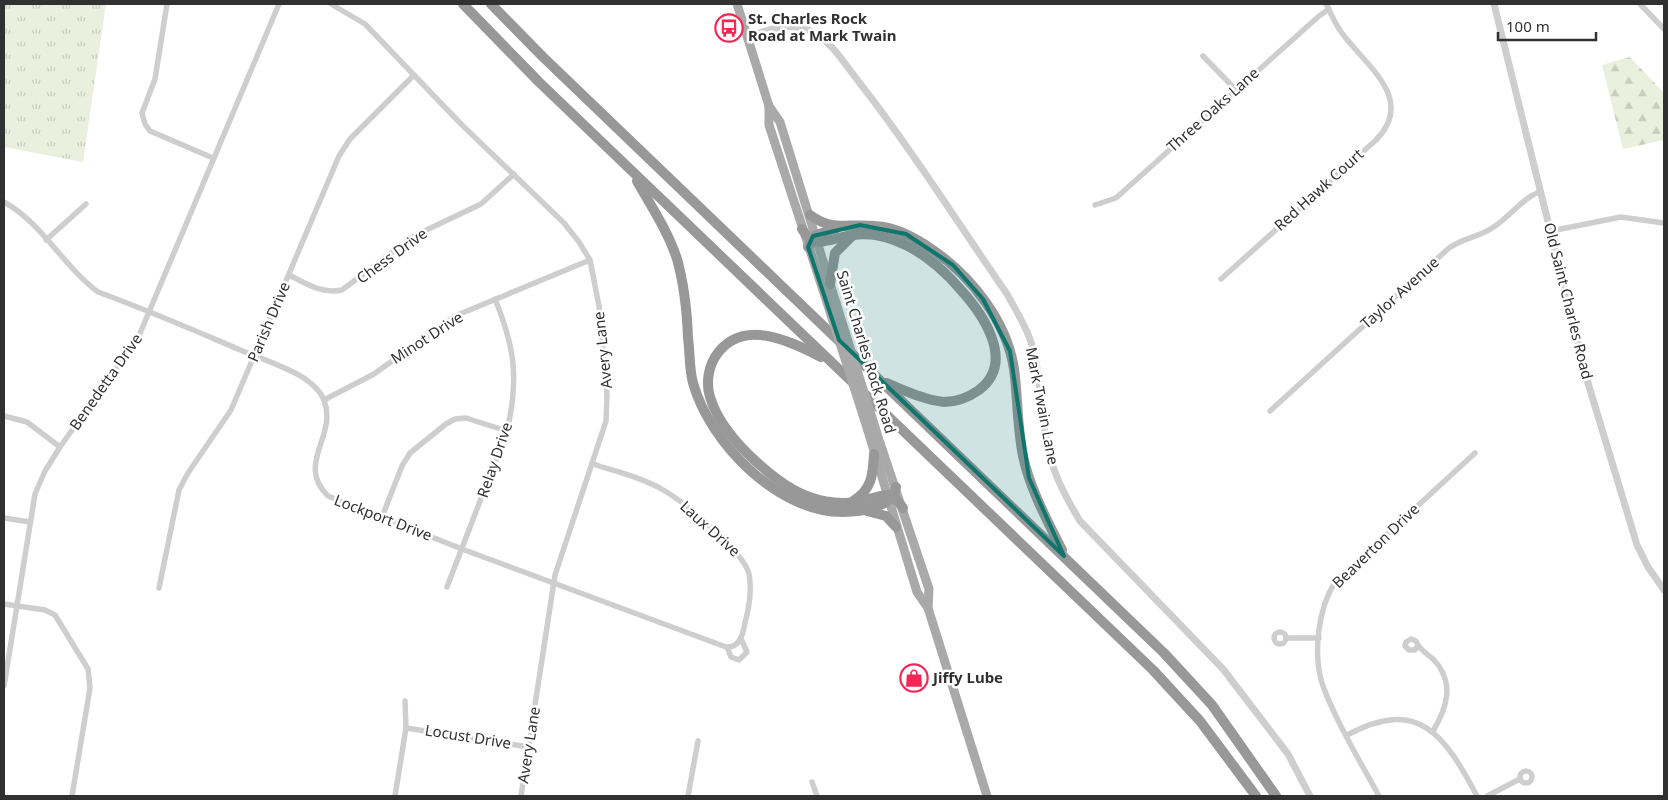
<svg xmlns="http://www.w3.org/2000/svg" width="1668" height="800" font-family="'Noto Sans',sans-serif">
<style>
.forest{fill:url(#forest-firs)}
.park{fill:url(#park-tufts)}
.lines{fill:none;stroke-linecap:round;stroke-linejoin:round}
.minor{stroke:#cecece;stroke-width:5.5}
.tertiary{stroke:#cecece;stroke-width:7}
.primary{stroke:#a9a9a9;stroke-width:9}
.motorway{stroke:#989898;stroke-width:10}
.primary-bridge{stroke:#a9a9a9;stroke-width:9}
.marked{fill:#0f766e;fill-opacity:0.2;stroke:#0f766e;stroke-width:4;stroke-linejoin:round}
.labels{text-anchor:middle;stroke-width:5;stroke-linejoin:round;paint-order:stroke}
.poi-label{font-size:15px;font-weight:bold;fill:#313131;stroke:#fff;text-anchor:start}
.street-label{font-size:15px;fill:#313131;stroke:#fff}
</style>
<defs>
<pattern id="forest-firs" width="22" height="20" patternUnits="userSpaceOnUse" patternTransform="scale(1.25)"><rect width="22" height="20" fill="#eaefde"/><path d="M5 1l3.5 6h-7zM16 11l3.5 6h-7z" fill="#c9cdbf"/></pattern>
<pattern id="park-tufts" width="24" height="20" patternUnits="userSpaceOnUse" patternTransform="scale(1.25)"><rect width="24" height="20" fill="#eaefde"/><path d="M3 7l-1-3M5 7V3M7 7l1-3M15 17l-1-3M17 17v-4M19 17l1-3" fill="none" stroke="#c9cdbf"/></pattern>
</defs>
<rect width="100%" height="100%" fill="#fff"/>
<path class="forest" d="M1630,57L1664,93V140L1623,149L1602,65Z"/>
<path class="park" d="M4,4H106L83,162L4,147Z"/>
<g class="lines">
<g class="minor">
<path d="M167,4L155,79L142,113L145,124L150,131L213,158"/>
<path d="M331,4L365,24L461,124L564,223L579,242L590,260L599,306L607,395L606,421L555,575L521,796"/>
<path d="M1640,4L1664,29"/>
<path d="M1203,56L1236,90"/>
<path d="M4,202C42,223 63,266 98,292C145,309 191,329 238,349C259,358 285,366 304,378C311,383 321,392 324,400C338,436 295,464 328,496L462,549L726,647C740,648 743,634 745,623C749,608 752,589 749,574C744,552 685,503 665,491C644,478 617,472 593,464"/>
<path d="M1095,205L1116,198L1319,16L1329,9"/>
<path d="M1551,231L1621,217L1664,223"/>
<path d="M46,240L86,204"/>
<path d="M289,275C307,284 321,294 342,290L414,236L481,204L514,174"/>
<path d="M1221,279L1376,140C1415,100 1369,68 1345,37C1336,27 1332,15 1326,4"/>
<path d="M324,400L374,374L455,316L590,260"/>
<path d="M1270,411L1449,248C1463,238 1479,237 1492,228C1509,218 1521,199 1539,192"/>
<path d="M4,416L27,422L60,447"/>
<path d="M382,517L402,466L410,453L446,424L455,419L466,418L507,431"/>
<path d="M4,518L30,522"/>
<path d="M447,587L507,431C519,379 515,348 495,299"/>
<path d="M159,588L179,490L188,473L231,410L339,156L350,139L414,75"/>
<path d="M4,604L45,610L55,615L88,669L90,688L72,796"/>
<circle cx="1280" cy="638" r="6"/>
<path d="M1286,638H1319"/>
<path d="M727,647L731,657L739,660L747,652L741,639"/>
<path d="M1417,647L1415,650H1409L1405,646L1406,642L1411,639L1416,641C1419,650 1427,653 1434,660C1455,683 1447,708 1433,731"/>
<path d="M4,686L35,494L45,471L60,447L138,338L279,4"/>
<path d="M406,728L529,747"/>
<path d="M1347,735C1419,696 1445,736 1477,796"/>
<circle cx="1526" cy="777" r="6"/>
<path d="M812,782L817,796"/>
<path d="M395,796L406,728L405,701"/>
<path d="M688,796L698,741"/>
<path d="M1379,796C1361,763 1334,718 1322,683C1313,653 1318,609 1335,582L1475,453"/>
<path d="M1487,796L1520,779"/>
</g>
<g class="tertiary">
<path d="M1494,4L1588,383L1637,545L1648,567L1664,590"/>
<path d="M747,38C768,29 792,21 813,32C832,42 846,66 859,82C912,150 958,223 1007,294C1017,312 1028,330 1033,349C1041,379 1041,410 1046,440C1051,470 1065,496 1080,521L1223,669L1288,754L1310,796"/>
</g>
<g class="primary">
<path d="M737,4L769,106L780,122L836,303"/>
<path d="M769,106V125L823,290"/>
<path d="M868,431L917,592L928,608L987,796"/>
<path d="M880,443L929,589L928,608"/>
</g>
<g class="motorway">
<path d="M463,4L539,82L1153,670L1200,721L1256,796"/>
<path d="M491,4L543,57L1164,653L1212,705L1276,796"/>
<path d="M637,181C651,206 668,231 677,259C684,284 687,311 688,338C690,352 689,368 693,383C710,443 778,512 842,512C860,512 893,508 896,487"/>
<path d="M810,215C833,232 848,223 875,226C896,227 916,238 933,250C972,277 1007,322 1014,369C1018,398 1017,427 1023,456C1030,489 1047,520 1062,550"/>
<path d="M802,229C805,233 807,238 812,240C822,245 841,236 853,235C866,233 880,235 894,240C919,249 942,268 960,289C983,314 1016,362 979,390C969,397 956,402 944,402C924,400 904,390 886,383"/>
<path d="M808,247L816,235L837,228"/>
<path d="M830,284L835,253L853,235"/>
<path d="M821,357C788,340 741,317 715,357C708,369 706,384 710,397C720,430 751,459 777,479C802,498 832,507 863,501C871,499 882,494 889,495C895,496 899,503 903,508"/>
<path d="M853,501C872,490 873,474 874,454"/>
<path d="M867,511L886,516L896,527"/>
</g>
<g class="primary-bridge">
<path d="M823,290L868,431"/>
<path d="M836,303L880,443"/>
</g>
</g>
<path class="marked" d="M860,225L906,234L953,265L983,299L1010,351L1029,478L1064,556L839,340L808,247L813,236Z"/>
<defs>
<g id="bus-ring" transform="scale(1.4375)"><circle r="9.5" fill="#fff" stroke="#f42754" stroke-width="1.5"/><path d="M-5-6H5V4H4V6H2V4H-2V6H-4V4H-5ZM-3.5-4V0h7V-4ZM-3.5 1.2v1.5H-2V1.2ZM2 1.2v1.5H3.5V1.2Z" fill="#f42754"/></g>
<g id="shop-ring" transform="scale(1.4375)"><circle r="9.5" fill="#fff" stroke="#f42754" stroke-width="1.5"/><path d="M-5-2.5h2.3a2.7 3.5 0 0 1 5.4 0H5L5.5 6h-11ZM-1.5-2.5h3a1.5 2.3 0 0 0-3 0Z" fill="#f42754"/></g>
</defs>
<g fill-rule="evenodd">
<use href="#bus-ring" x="729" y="28"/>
<use href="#shop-ring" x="914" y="678"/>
</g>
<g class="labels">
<g class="poi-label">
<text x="748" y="24">St. Charles Rock<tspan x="748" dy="17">Road at Mark Twain</tspan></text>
<text x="933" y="683">Jiffy Lube</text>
</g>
<g class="street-label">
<text transform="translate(1213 110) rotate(-42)" y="5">Three Oaks Lane</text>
<text transform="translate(1319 190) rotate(-42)" y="5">Red Hawk Court</text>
<text transform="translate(392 256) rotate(-36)" y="5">Chess Drive</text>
<text transform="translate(1400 293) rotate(-42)" y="5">Taylor Avenue</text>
<text transform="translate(1568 301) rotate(76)" y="5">Old Saint Charles Road</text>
<text transform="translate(269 322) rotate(-67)" y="5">Parish Drive</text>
<text transform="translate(427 338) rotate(-33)" y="5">Minot Drive</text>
<text transform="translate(603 350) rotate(-96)" y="5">Avery Lane</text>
<text transform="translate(866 352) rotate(73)" y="5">Saint Charles Rock Road</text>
<text transform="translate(106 382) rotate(-55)" y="5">Benedetta Drive</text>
<text transform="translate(1042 406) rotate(79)" y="5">Mark Twain Lane</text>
<text transform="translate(495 460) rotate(-71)" y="5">Relay Drive</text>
<text transform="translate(383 518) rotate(21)" y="5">Lockport Drive</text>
<text transform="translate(710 529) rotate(42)" y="5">Laux Drive</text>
<text transform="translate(1376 546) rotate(-44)" y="5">Beaverton Drive</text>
<text transform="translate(468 737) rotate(9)" y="5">Locust Drive</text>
<text transform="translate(529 745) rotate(-81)" y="5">Avery Lane</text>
</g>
</g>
<rect width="1668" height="800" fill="none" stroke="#313131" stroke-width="10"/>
<path d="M1498 32v8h98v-8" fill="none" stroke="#313131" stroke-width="2.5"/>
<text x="1506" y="32" font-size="15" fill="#313131" stroke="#ffffff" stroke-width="4" paint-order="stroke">100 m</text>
</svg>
